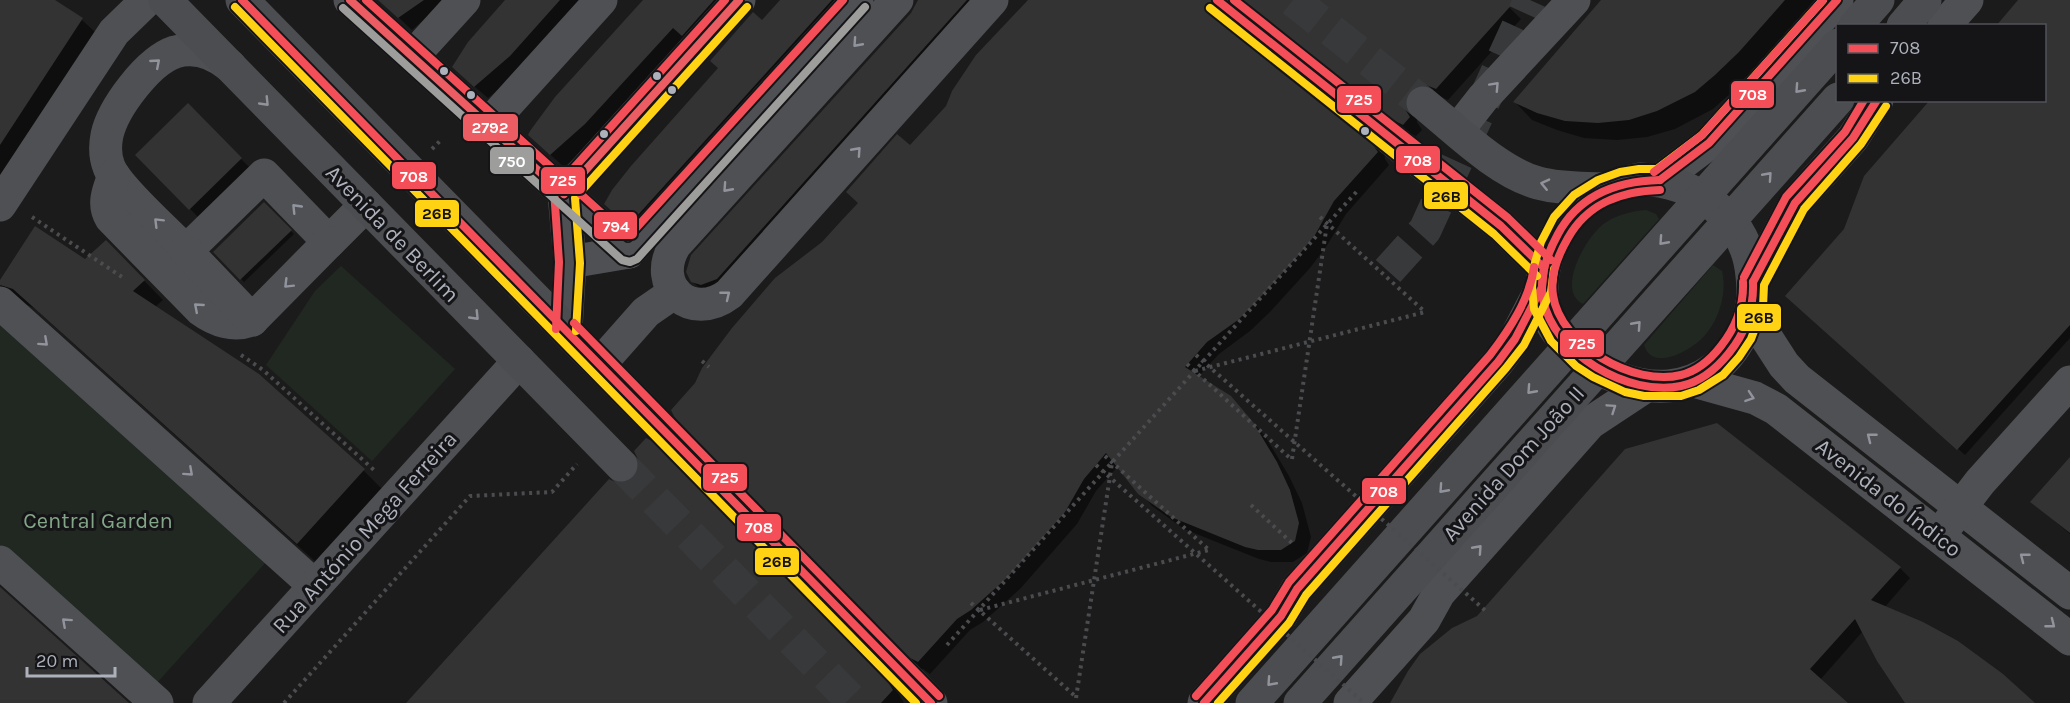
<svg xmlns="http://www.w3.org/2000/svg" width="2070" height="703" font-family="Karla,sans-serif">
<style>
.green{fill:#212822}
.shadow{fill:#0007}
.building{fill:#333}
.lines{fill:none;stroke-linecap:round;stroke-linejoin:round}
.minor-tunnel{stroke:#38393b;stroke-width:33;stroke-dasharray:33 16;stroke-linecap:butt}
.major-tunnel{stroke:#38393b;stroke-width:33;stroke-dasharray:33 16;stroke-linecap:butt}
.path{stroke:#4b4c4f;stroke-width:4;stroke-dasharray:3 4.5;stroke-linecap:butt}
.minor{stroke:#4f5054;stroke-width:33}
.major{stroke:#4c4d50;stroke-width:33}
.path-bridge{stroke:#4b4c4f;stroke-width:4;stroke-dasharray:3 4.5;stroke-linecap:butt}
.bus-1-casing{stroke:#151517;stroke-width:12}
.bus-2-casing{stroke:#151517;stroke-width:12}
.bus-3-casing{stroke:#151517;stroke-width:12}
.bus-4-casing{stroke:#151517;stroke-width:12}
.bus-5-casing{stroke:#151517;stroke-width:12}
.bus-6-casing{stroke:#151517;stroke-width:12}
.bus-1{stroke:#f44f59;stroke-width:8}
.bus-2{stroke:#ffd214;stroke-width:8}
.bus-3{stroke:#f44f59;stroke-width:8}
.bus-4{stroke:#eb5d62;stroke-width:8}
.bus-5{stroke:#9d9d9c;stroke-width:8}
.bus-6{stroke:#f44f59;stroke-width:8}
.oneway{stroke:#91949d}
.oneway2{stroke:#90939c}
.bus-dot{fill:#adb1bc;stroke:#151517;stroke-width:2}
.labels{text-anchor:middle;stroke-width:6;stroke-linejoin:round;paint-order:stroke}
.street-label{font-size:22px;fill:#adb1bc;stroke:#151517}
.park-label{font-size:22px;fill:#84a688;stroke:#151517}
.line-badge{stroke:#151517;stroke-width:2}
.badge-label{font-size:16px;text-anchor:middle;font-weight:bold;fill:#fff}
.pale-badge-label{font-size:16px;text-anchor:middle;font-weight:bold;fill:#111}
</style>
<rect width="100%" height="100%" fill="#1b1b1b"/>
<g class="green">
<path d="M1646,210L1656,214L1659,219L1583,304C1555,290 1587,235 1605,223C1616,215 1632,211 1646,210Z"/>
<path d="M1713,265L1722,271C1727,292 1720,317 1706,334C1695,348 1653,374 1644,345Z"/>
<path d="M341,266L455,369L372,461L266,365L315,291Z"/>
<path d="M0,319L268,560L155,685L0,545Z"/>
</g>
<g class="shadow">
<path d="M6,0H52L82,20L95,32L0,177V10Z"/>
<path d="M380,0H446L412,30Z"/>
<path d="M507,0H584L522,69L488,98L467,80Z"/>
<path d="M643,0H736L598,137L564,167L543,148Z"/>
<path d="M782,0H856L639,235L619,217L762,22Z"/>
<path d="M920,0H991L730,292L706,294L692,281L912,13Z"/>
<path d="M1031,0H1509L1506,4L1521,19L1448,100L1439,96L1416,113L1417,122L1422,130L1416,136L1406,132L1384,150L1385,159L1389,165L1346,214L1326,247L1310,268L1270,312L1250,331L1219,354L1198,377L1230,397L1265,436L1289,476L1302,503L1311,537L1307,553L1293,562H1271L1259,559L1184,529L1152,506L1118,466L1096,491L1077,524L1020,589L983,622L970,630L930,674L923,669H914L898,684V693L904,703H408L616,485H625L636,479L653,444H662L673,438L823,243L947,107Z"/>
<path d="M1603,0H1818L1732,92L1713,109L1675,129L1647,137L1617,140L1584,138L1557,130L1532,120L1515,102Z"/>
<path d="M2020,0H2070V338L1965,455L1793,302L2044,100V26Z"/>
<path d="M188,105L251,169L200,219L137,155Z"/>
<path d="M264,204L294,234L244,282L215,252Z"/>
<path d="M106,242L163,300L155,307L363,470L383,490L317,563L34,308L25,304H19L0,285L86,261Z"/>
<path d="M2070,460V534L2032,502Z"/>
<path d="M1900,568L1910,578L1884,608L2030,703H1907L1863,631L1820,680L1845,703H1395Z"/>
</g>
<g class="building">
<path d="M0,0H55L83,18L0,145Z"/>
<path d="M378,0H424L398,18Z"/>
<path d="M505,0H560L510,56L474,87L452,67L468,42Z"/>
<path d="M643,0H714L682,36L673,28L585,124L550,155L528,135L530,131L555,97Z"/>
<path d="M780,0H832L637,216L626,224L604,204L612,190L631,166L718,68L710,61L753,12L762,20Z"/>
<path d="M918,0H967L717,279L701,285L691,282L686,272L691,255L911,13Z"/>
<path d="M1028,0H1516L1436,89L1426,85H1417L1409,91L1405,100V109L1410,117L1403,125L1393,120L1385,121L1377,127L1372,137L1373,145L1378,152L1334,201L1315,235L1298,256L1258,300L1238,320L1207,342L1185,367L1231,396L1253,422L1277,462L1290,490L1299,523L1295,541L1281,550H1258L1245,547L1171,517L1138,494L1106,453L1084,479L1065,512L1008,577L971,610L957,619L918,662L910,658H901L892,663L887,671V680L893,690L881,703H406L609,479L617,483H625L634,478L639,469V461L634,451L646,438L654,442H662L671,437L676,430V420L671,410L695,383L702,368L732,328L775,278L822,242L842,220L858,203L846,192L897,134L910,145L946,106L952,91L976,55Z"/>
<path d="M1601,0H1785L1739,52L1715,75L1695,92L1657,111L1629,120L1598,123L1565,121L1537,113L1513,102Z"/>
<path d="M2018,0H2070V325L1957,450L1785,296L1844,229L1864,176L1930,100H2044V26H1996Z"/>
<path d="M188,103L242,158L189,210L135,155Z"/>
<path d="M264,202L292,230L240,280L213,252Z"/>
<path d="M35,226L85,259L106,240L145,280L133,291L259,374L365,469L297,544L13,289L0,285V280Z"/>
<path d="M1717,423L1901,567L1871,600L1923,622L1958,641L2003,674L2035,703H1905L1877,661L1855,619L1810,669L1848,703H1390L1408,671L1420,654L1452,628L1477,616L1625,449Z"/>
<path d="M2070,457V533L2030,502Z"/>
<path d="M0,587L129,703H0Z"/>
</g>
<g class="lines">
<path class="minor-tunnel" d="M1388,271L1425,230L1530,0"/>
<g class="major-tunnel">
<path d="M1217,0L1391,139"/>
<path d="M1293,0L1423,103"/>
<path d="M658,424L905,676"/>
<path d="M621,465L854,703"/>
</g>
<g class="path">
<path d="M432,149L441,140"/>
<path d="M32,217L122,277"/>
<path d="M1320,217L1424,311"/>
<path d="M241,355L263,370L374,470"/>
<path d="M702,361L709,367"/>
<path d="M1187,364L1291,459"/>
<path d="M1195,371L1425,312"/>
<path d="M1105,456L1209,550"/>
<path d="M1292,459L1327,224"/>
<path d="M1251,505L1294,545"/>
<path d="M971,603L1076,697"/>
<path d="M980,610L1209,550"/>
<path d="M947,645L1359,189"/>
<path d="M1076,698L1112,463"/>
<path d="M284,703L470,496L552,492L577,464"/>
</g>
<g class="minor">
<path d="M350,0L629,252"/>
<path d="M897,0L675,245C650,286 691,323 729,294L992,0"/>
<path d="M1944,26L1967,0"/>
<path d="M413,56L464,0"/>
<path d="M230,66C214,53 195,46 175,52C148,61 113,108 107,135C105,145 105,157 109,167C117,188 168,233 186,251L264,175L329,242L366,205"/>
<path d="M488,125L601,0"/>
<path d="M1457,131L1483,98L1574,0"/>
<path d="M114,176C109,189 102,204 111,218L201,310C216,321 234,327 252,320"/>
<path d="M1660,180L1709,143L1837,0"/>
<path d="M0,205L114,32L147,0"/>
<path d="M186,251L252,320L329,242"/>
<path d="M570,262L629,252L857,0"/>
<path d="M1753,282L1795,203L1853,138L1877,100"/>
<path d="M0,303L315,586"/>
<path d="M1751,314L1784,365L1797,379L2070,593"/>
<path d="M566,330L570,262L564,194L739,0"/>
<path d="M600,364L646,312L675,292"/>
<path d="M1694,381L1755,398L1776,409L2070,639"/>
<path d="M1947,525L1980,482L2070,382"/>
<path d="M0,562L157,703"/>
<path d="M209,703L519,361"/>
<path d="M1204,703L1281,616L1297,589L1498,362L1515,339L1542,287"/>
<path d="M1350,703L1424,620L1439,593L1590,423L1646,386"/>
</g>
<g class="major">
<path d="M165,0L621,465"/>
<path d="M242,0L658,424"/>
<path d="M1855,26L1878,0"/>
<path d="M1903,26L1925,0"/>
<path d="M1423,103C1455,129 1498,172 1538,183C1560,189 1581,188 1603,189"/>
<path d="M1391,139L1501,226L1544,268"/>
<path d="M1640,179C1696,181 1747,217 1752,276C1754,294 1753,308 1746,325C1714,403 1630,401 1574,350C1561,338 1548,322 1544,305C1538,280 1546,253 1559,231C1577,200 1606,185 1640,179Z"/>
<path d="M905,676L931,703"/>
<path d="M1252,703L1838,45"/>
<path d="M1300,703L1838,99"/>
</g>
<g class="path-bridge">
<path d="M1196,355L1488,613"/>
<path d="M1096,465L1364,703"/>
</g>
<g class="bus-1-casing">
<g id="bus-1">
<path d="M242,0L931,703"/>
<path d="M1217,0L1501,226L1544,268"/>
<path d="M1660,180C1617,181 1579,195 1558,234C1547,254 1539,277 1543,299C1553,354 1629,397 1681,386C1700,382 1717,368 1729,353C1746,332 1754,309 1753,282"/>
<path d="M1660,180L1709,143L1837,0"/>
<path d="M1753,282L1795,203L1853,138L1877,100"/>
<path d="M1204,703L1281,616L1297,589L1498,362L1515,339L1542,287L1544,268"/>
</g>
</g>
<g class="bus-2-casing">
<g id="bus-2">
<path d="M1823,0L1702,135L1657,169H1639L1620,172L1598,180L1574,195L1554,217L1541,242L1534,266L1532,287L1534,309L1551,341L1576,366L1593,377L1625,392L1644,396H1681L1699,390L1723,375L1739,357L1751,339L1763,307L1764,285L1804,209L1861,144L1886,106"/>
<path d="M235,7L916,703"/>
<path d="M1210,8L1494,234L1537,276"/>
<path d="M576,331L580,263L575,198L747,7"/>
<path d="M1218,703L1289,623L1306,595L1506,368L1524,345L1551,292L1554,269"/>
</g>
</g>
<g class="bus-3-casing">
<g id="bus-3">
<path d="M1234,0L1508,218L1551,260"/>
<path d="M1654,172L1702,135L1823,0"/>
<path d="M1660,190C1621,191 1588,203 1568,238C1558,255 1550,275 1553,295C1560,345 1634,387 1681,375C1697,371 1711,359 1721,346C1736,327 1744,307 1743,282"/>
<path d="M1744,277L1786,197L1845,132L1864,100"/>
<path d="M574,323L939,696"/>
<path d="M556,329L559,262L554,190L725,0"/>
<path d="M1196,696L1272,610L1289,582L1490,355C1509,330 1530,299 1534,267"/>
</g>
</g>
<g class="bus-4-casing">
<g id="bus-4">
<path d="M350,0L564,194"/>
<path d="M564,194L739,0"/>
</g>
</g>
<g class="bus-5-casing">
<path id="bus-5" d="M343,8L622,260L630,262L637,259L865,7"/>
</g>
<g class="bus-6-casing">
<path id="bus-6" d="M366,0L628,237L843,0"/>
</g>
<use href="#bus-1" class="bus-1"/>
<use href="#bus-2" class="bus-2"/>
<use href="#bus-3" class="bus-3"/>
<use href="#bus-4" class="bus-4"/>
<use href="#bus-5" class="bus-5"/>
<use href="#bus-6" class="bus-6"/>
</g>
<defs><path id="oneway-chevron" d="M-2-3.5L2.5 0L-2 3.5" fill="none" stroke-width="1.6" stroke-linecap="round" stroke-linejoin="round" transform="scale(1.5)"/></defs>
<g class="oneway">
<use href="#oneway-chevron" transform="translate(857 43) rotate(132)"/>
<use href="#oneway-chevron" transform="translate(156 63) rotate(-41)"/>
<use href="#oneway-chevron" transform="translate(1495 86) rotate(-47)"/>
<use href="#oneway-chevron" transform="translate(857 151) rotate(-48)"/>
<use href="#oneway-chevron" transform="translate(727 188) rotate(132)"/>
<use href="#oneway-chevron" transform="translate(296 208) rotate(-134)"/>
<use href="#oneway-chevron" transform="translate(158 222) rotate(-135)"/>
<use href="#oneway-chevron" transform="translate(288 284) rotate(135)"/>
<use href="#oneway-chevron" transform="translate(726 295) rotate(-39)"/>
<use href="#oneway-chevron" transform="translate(198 307) rotate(-139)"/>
<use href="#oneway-chevron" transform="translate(44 342) rotate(42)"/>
<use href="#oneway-chevron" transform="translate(1750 397) rotate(19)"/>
<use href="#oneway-chevron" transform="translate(1612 408) rotate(-34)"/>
<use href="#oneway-chevron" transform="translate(1871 437) rotate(-142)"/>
<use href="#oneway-chevron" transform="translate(189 472) rotate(42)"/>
<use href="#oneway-chevron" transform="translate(1478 549) rotate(-48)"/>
<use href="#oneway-chevron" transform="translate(2024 557) rotate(-142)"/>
<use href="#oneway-chevron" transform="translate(66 622) rotate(-138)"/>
<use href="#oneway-chevron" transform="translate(2051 624) rotate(38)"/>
</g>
<g class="oneway2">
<use href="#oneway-chevron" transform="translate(1799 89) rotate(132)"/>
<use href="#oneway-chevron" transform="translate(265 102) rotate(46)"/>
<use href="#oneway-chevron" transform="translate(1768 176) rotate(-48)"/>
<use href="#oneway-chevron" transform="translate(1545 184) rotate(-167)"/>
<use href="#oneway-chevron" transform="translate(1663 241) rotate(132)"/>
<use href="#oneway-chevron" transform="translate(475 316) rotate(46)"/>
<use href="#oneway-chevron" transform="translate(1637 325) rotate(-48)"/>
<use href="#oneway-chevron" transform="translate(1531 390) rotate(132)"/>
<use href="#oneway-chevron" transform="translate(1443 489) rotate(132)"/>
<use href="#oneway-chevron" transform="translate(1339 659) rotate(-48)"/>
<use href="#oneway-chevron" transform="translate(1271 682) rotate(132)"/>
</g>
<g class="bus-dot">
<circle cx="444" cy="71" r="5"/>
<circle cx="657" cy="76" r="5"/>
<circle cx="672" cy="90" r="5"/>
<circle cx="471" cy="95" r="5"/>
<circle cx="1365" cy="131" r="5"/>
<circle cx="604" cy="134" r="5"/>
</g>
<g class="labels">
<g class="street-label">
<text transform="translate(393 233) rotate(46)" y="8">Avenida de Berlim</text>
<text transform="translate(1513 463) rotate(-48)" y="8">Avenida Dom João II</text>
<text transform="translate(1889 497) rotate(38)" y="8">Avenida do Índico</text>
<text transform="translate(364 532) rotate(-48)" y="8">Rua António Mega Ferreira</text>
</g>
<g class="park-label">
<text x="98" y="528">Central Garden</text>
</g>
</g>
<g class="line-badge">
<rect x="1730" y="80" width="45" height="29" rx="6" fill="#f44f59"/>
<rect x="1336" y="85" width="46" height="29" rx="6" fill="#f44f59"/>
<rect x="462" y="113" width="57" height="29" rx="6" fill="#eb5d62"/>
<rect x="1395" y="145" width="46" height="29" rx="6" fill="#f44f59"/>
<rect x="489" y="146" width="46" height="29" rx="6" fill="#9d9d9c"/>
<rect x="391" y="161" width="46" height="29" rx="6" fill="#f44f59"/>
<rect x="540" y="166" width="46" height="29" rx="6" fill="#f44f59"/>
<rect x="1423" y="181" width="46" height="29" rx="6" fill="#ffd214"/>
<rect x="414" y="199" width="46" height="29" rx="6" fill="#ffd214"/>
<rect x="593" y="211" width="45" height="29" rx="6" fill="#f44f59"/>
<rect x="1736" y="303" width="46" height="29" rx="6" fill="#ffd214"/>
<rect x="1559" y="329" width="46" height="29" rx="6" fill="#f44f59"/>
<rect x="702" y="463" width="46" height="29" rx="6" fill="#f44f59"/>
<rect x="1361" y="477" width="46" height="28" rx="6" fill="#f44f59"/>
<rect x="736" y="513" width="46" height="29" rx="6" fill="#f44f59"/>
<rect x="754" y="547" width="46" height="29" rx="6" fill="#ffd214"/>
</g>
<g class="badge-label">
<text x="1753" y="100">708</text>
<text x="1359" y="105">725</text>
<text x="490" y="133">2792</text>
<text x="1418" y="166">708</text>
<text x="512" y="167">750</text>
<text x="414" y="182">708</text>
<text x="563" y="186">725</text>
<text x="616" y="232">794</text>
<text x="1582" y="349">725</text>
<text x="725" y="483">725</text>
<text x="1384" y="497">708</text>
<text x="759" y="533">708</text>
</g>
<g class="pale-badge-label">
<text x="1446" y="202">26B</text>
<text x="437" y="219">26B</text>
<text x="1759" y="323">26B</text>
<text x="777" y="567">26B</text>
</g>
<rect x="1836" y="24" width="210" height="78" fill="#151517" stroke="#525359" stroke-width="1.5"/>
<rect x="1848" y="44" width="30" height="9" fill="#f44f59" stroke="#525359" stroke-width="1.5"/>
<text x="1890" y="54" font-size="18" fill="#adb1bc">708</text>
<rect x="1848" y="74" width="30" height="9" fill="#ffd214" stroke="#525359" stroke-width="1.5"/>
<text x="1890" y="84" font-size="18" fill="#adb1bc">26B</text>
<path d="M27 667v9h88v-9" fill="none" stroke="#adb1bc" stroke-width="3"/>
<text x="36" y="667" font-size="18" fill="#adb1bc" stroke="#151517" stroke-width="4.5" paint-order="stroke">20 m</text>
</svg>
